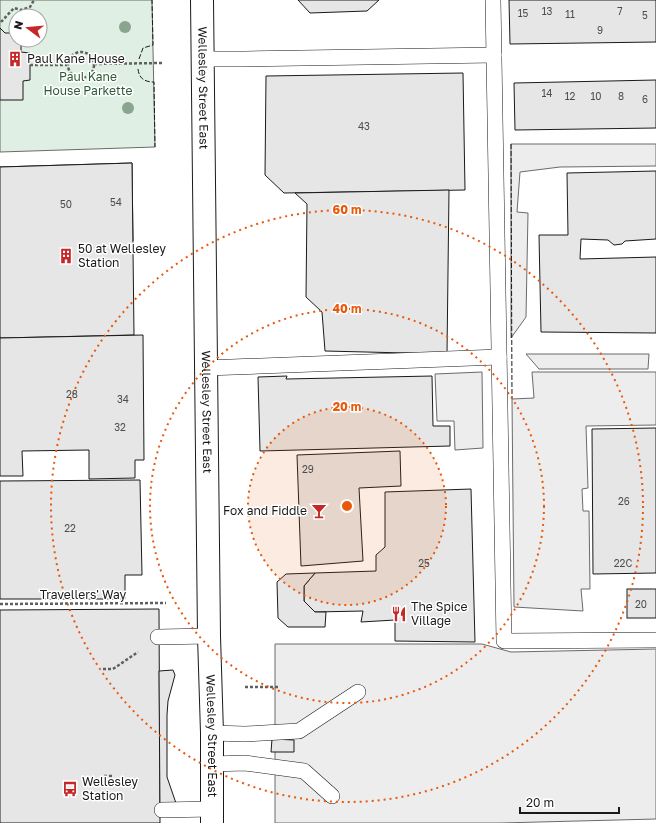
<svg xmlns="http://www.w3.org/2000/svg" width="656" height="823" font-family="'Golos Text',sans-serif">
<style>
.green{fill:#e0efe3;stroke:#6a6a6a;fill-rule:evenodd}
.parking{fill:#ededed;stroke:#6a6a6a}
.building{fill:#e6e6e6;stroke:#1a1a1a}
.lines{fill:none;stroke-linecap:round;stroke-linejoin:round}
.service-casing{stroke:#1a1a1a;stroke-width:16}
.tertiary-casing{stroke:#1a1a1a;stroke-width:24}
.path{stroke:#5f5f5f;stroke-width:2.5;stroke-dasharray:3 2;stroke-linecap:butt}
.service{stroke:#fff;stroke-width:15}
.tertiary{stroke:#fff;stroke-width:22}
.fence{stroke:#1a1a1a;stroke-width:1;stroke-dasharray:5 2;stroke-linecap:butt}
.tree{fill:#8aa48f}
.ring{fill:none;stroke:#e8590c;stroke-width:2;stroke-dasharray:2 4}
.labels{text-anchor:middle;stroke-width:3;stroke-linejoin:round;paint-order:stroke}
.number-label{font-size:10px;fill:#4d4d4d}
.poi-label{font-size:12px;fill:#1a1a1a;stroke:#fff;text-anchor:start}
.park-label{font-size:12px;fill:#2b5a34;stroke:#fff}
.street-label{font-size:12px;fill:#1a1a1a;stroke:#fff}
.centre{fill:#e8590c;stroke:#fff;stroke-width:2}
.ring-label{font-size:12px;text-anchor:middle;font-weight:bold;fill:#e8590c;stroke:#fff;stroke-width:3;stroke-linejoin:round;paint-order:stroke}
</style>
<rect width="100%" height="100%" fill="#fff"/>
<path class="green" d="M0,0H152L155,147L0,152ZM16,16H40V40H16Z"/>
<g class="parking">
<path d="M511,144H656V166L560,167L520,172L517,212L528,213L526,317L511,338Z"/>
<path d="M526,354H649L648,369H539Z"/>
<path d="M482,372L483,448L455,450L454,421H437L435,374Z"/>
<path d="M532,372H656V425L586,426L588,488L582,489L583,511H589L590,589H581L583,611L514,607L512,399L534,398Z"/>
<path d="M275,644H482L511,652L656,649V819L500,823H275Z"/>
</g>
<g class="building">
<path d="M298,0H379L367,11L310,13Z"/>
<path d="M509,0H656V42L510,44Z"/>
<path d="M0,28L5,33H16V40H21V52L30,53V80L23,81V100H0Z"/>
<path d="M463,73L465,190L284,193L265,175L266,76Z"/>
<path d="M656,80V128L515,130L514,83Z"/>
<path d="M132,163L133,241H123V272L0,273V167Z"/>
<path d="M132,163L134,335L0,338V167Z"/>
<path d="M656,171V239L625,241L622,244L614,245L608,240L581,239L580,259L656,257V333L541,332L539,235H568L567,173Z"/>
<path d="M449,190L447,354L325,351L322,312L306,297L307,204L295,193Z"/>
<path d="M143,335L144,460H135V478L89,479V450L22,451L23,476H0V338Z"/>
<path d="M287,376L286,379L432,376L433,426H450V446L260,451L258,377Z"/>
<path d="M656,428V573L593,574L592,429Z"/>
<path d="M400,451L401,486L359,488L363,561L301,566L297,455Z"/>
<path d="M140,480L142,575H125V599H0V481Z"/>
<path d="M471,489L475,642L395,641V620L361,622L363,611L315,612L304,601V586L315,573L376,571V555L385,547V492Z"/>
<path d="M315,573L304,586V601L315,612H326L325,627H288L278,618L277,582L286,574Z"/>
<rect x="627" y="589" width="29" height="29"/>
<path d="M159,609L160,823H0V610Z"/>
<path d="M173,670L175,675L168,701L167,715V777L179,812L160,813L159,671Z"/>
<path d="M272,739L294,740V752H271Z"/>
</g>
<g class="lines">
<g class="service-casing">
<g id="service">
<path d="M493,0L504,641L656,640"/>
<path d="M203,59H245L494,55"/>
<path d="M206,368L499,357"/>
<path d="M158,637L209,636"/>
<path d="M212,733L245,734L299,731L358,692"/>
<path d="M212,764L245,763L304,771L332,796"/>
<path d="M162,810L212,809"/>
</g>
</g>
<g class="tertiary-casing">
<g id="tertiary">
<path id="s1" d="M202,0L209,636L212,733V823"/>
</g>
</g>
<g class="path">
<path d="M1,22L14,8L21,10L30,7L34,0"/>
<circle cx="81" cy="65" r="13"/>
<path d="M94,64L162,63"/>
<path d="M30,65H67"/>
<path d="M0,604L166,603"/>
<path d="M103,669H113L138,652"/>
<path d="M245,687H280"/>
<path d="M104,776H113"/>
</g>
<use href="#service" class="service"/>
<use href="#tertiary" class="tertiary"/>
<g class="fence">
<path d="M139,59L143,48L153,45L152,0"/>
<path d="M138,69C139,78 144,82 154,82L155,147"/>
<path d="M511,144L512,399"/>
</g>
</g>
<g class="tree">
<circle cx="125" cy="27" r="6"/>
<circle cx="128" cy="108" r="6"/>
</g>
<circle cx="347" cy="506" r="99" fill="#e8590c" fill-opacity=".12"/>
<g class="ring">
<circle cx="347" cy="506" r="99"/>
<circle cx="347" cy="506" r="197"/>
<circle cx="347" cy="506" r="296"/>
</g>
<defs>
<g id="building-bare" transform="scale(1.2)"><path d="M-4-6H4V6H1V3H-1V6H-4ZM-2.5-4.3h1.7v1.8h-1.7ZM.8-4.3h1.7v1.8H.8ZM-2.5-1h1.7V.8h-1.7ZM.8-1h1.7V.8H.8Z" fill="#c62828" stroke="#fff" stroke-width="2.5" paint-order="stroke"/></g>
<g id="bar-bare" transform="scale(1.2)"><path d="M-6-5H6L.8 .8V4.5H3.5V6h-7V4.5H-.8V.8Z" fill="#c62828" stroke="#fff" stroke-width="2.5" paint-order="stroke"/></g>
<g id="restaurant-bare" transform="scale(1.2)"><path d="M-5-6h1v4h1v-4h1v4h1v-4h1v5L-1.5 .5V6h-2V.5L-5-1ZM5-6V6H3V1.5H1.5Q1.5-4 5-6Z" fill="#c62828" stroke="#fff" stroke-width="2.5" paint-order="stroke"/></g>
<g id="bus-bare" transform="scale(1.2)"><path d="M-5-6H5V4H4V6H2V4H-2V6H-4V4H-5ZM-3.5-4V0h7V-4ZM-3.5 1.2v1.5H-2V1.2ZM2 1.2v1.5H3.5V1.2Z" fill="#c62828" stroke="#fff" stroke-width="2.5" paint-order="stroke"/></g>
</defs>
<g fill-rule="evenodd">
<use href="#building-bare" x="15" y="59"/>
<use href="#building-bare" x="66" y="256"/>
<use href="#bar-bare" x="319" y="511"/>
<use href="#restaurant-bare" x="399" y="614"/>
<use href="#bus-bare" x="70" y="789"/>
</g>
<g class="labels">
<g class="number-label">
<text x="547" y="15">13</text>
<text x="620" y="15">7</text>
<text x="523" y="17">15</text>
<text x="570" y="18">11</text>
<text x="645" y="19">5</text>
<text x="600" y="34">9</text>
<text x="547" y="97">14</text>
<text x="570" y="100">12</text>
<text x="596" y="100">10</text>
<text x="621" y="100">8</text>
<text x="645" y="103">6</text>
<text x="364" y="130">43</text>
<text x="116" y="206">54</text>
<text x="66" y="208">50</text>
<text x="72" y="398">28</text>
<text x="123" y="403">34</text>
<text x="120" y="431">32</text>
<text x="308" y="473">29</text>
<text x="624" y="505">26</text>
<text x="70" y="532">22</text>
<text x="424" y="567">25</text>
<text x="623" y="567">22C</text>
<text x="641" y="608">20</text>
</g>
<g class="poi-label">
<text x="27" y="63">Paul Kane House</text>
<text x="78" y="253">50 at Wellesley<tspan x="78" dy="14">Station</tspan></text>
<text x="307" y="515" text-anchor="end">Fox and Fiddle</text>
<text x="411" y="611">The Spice<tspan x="411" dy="14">Village</tspan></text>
<text x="82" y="786">Wellesley<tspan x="82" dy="14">Station</tspan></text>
</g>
<g class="park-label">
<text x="88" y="81">Paul Kane<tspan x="88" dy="14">House Parkette</tspan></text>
</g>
<g class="street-label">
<text dy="4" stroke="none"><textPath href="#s1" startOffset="88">Wellesley Street East</textPath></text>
<text dy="4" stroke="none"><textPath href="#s1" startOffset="412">Wellesley Street East</textPath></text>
<text x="83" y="599">Travellers' Way</text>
<text dy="4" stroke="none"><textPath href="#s1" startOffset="736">Wellesley Street East</textPath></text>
</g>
</g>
<circle cx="347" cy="506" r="6" class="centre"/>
<g class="ring-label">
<text x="347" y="214">60 m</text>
<text x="347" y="313">40 m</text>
<text x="347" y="411">20 m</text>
</g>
<g transform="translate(28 28) rotate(286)"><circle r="19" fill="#ffffff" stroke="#a3a3a3"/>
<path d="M0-3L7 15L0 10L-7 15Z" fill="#c62828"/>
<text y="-6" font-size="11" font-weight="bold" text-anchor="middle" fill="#1a1a1a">N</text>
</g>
<path d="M520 807v6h99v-6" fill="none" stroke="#1a1a1a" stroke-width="2"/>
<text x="526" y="807" font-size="12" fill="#1a1a1a" stroke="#ffffff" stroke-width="3" paint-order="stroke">20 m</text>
</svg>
